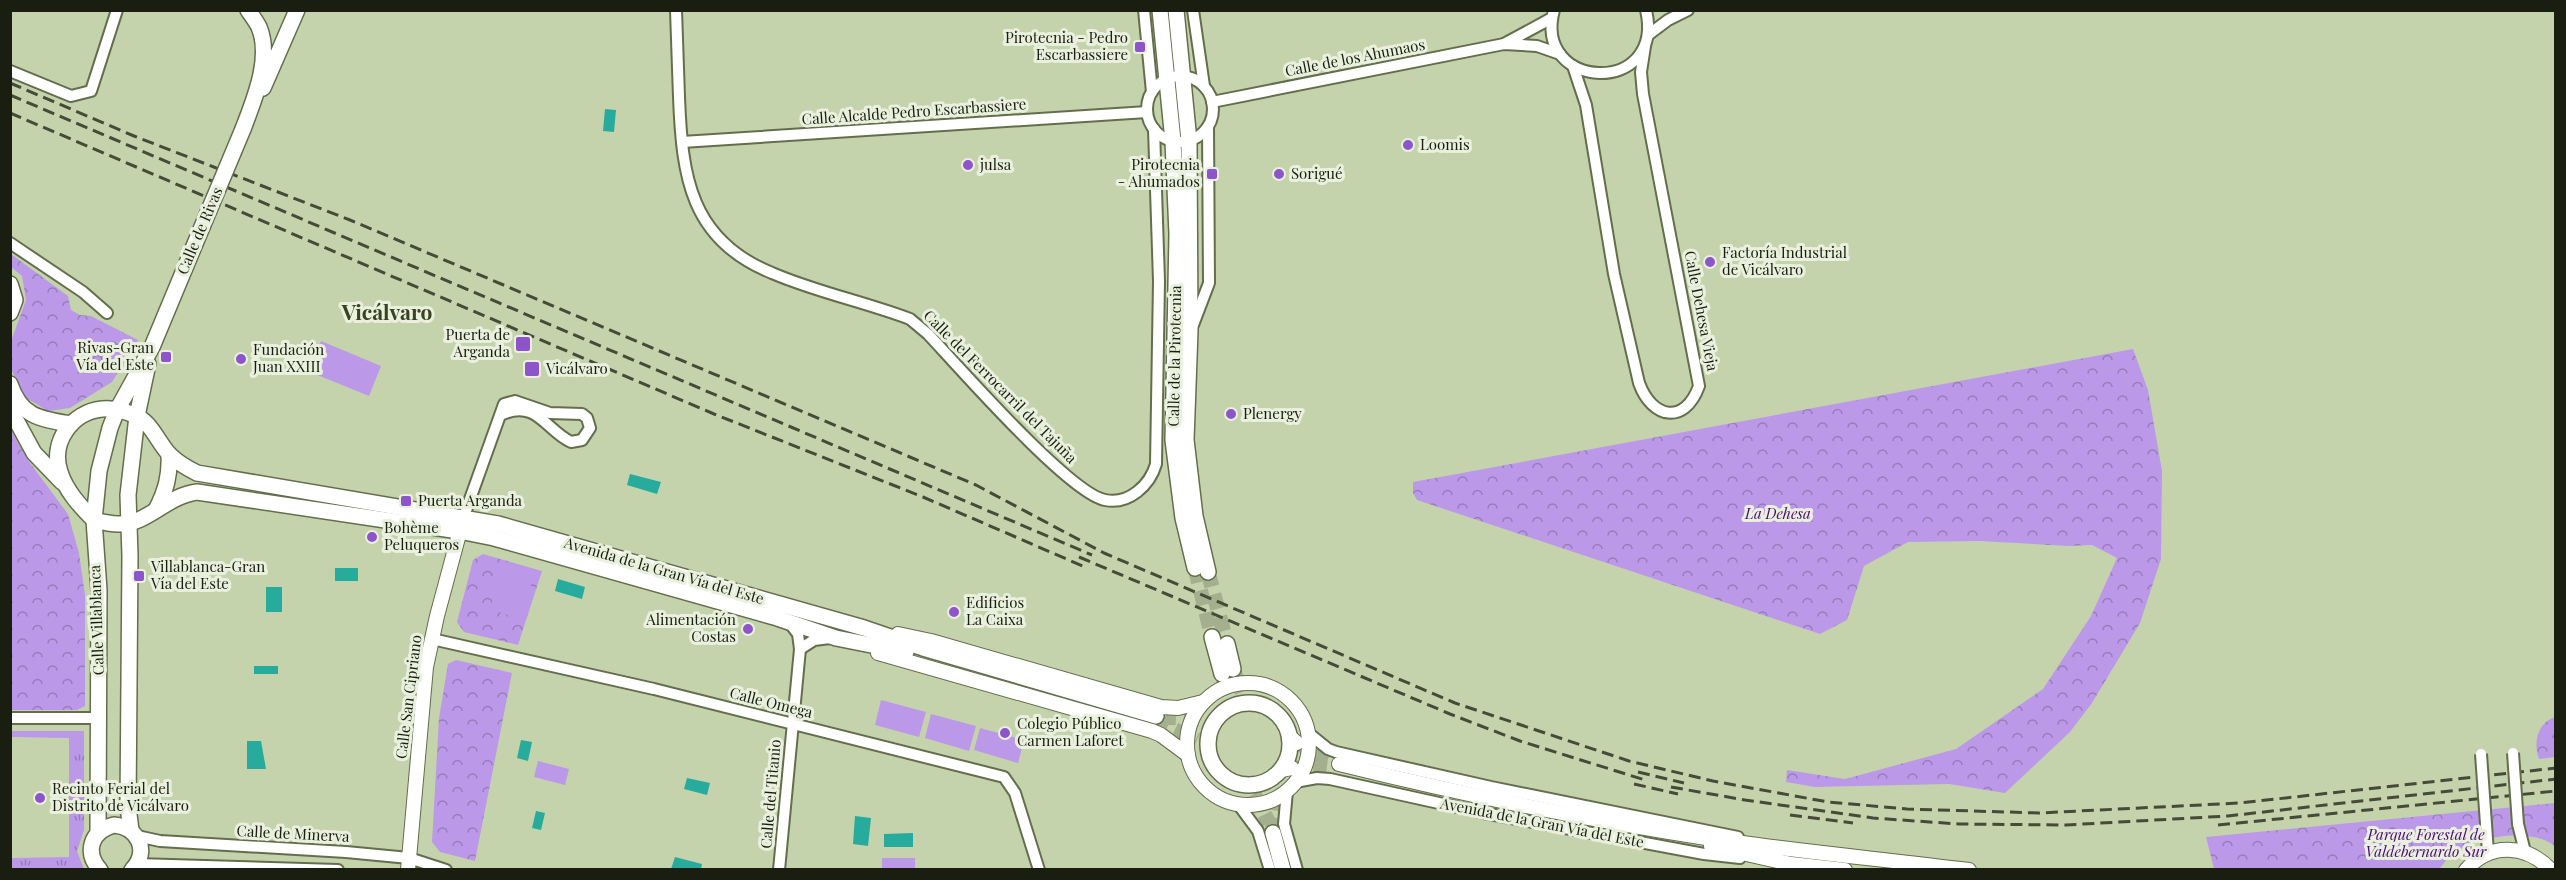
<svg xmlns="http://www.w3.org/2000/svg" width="2566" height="880" font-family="'Playfair Display',serif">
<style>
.grass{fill:url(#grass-tufts)}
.park{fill:url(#park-crowns)}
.pitch{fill:#bb99e8}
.water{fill:#27ab9c}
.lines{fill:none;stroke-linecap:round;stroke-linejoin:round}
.tertiary-tunnel{stroke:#a3af8e;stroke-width:14;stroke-dasharray:14 7;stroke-linecap:butt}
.secondary-tunnel{stroke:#a3af8e;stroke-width:15;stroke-dasharray:15 8;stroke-linecap:butt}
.minor-casing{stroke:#636e4c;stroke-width:14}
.tertiary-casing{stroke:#636e4c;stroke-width:16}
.secondary-casing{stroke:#636e4c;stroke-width:18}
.minor{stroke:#fff;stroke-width:10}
.tertiary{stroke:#fff;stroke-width:14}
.secondary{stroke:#fff;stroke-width:15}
.rail{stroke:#444b37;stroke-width:3;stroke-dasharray:12 6;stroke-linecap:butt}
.minor-bridge-casing{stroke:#636e4c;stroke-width:14;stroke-linecap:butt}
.secondary-bridge-casing{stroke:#636e4c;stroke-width:18;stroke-linecap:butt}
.minor-bridge{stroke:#fff;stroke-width:10}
.secondary-bridge{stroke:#fff;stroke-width:15}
.poi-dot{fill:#8d54cb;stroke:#e9f0dd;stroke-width:2}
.labels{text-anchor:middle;stroke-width:6;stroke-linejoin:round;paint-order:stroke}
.poi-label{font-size:15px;fill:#1a1e10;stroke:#e9f0dd;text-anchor:start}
.street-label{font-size:15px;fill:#1a1e10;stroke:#e9f0dd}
.park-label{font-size:15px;font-style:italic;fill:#4b087b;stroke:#e9f0dd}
.district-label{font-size:21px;font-weight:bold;fill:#394322;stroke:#e9f0dd}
</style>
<defs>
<pattern id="grass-tufts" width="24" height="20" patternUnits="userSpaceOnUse" patternTransform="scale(1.5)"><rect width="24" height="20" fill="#bb99e8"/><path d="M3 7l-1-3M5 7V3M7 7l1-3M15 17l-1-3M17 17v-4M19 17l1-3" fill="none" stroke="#977cbb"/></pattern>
<pattern id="park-crowns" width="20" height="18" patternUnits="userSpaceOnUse" patternTransform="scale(1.5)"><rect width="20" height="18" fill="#bb99e8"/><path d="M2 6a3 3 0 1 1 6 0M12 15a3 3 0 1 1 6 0" fill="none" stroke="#977cbb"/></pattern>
</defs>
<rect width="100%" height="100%" fill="#c5d3ad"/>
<path class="grass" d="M11,731H84V830L77,851L84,869H11V858L69,857V738L11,737Z"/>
<g class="park">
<path d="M11,254L68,296L71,310L80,315L91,316L138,340L112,382L70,408L48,411L23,396L12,371L10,344L26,300L22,276L11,267Z"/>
<path d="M2133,349L2148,390L2162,471L2161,559L2140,623L2092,703L2070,732L2005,793L1949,784L1815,787L1786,782L1787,770L1845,779L1956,749L2043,689L2091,616L2117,558L2092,545L2069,546L1980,541L1908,542L1864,566L1847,620L1820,634L1417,500L1413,493V482Z"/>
<path d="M11,430L27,459L68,514L79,553L85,595V706L77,710H11Z"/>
<path d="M483,554L542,571L518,645L464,632L457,622L473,560Z"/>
<path d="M456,660L512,673L475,861L440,852L432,842L439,718L448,664Z"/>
<path d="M2555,717V757L2539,759C2533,743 2537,723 2555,717Z"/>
<path d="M2555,803V846C2531,827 2475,836 2451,855C2446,858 2444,865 2439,869H2214L2206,837Z"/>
</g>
<g class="pitch">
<path d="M321,341L381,366L369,396L310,372Z"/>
<path d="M505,562L535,572L520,619L490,609Z"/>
<path d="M881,700L926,712L919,737L875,725Z"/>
<path d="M931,714L976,726L969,751L925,738Z"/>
<path d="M980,728L1024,740L1018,763L974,750Z"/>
<path d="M538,761L569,769L565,785L534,777Z"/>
<rect x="882" y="858" width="33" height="11"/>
</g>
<g class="water">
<path d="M605,109L616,110L614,132L603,131Z"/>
<path d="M630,474L661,482L657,494L627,485Z"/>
<path d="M358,568V581H335V568Z"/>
<path d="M558,579L585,587L582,599L555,591Z"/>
<rect x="266" y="587" width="16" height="25"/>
<rect x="254" y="666" width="24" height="8"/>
<path d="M521,740L532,742L528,761L517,758Z"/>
<path d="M247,741H261L266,769H247Z"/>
<path d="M687,778L710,783L707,795L684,789Z"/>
<path d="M536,811L545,813L541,830L532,828Z"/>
<path d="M855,816L871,818L868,846L853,844Z"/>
<path d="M913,833V847H884V834Z"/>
<path d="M675,857L702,864L701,869H671Z"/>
</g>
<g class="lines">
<g class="tertiary-tunnel">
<path d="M1297,743L1325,759L1339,764"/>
<path d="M1292,768L1314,766L1334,769"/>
</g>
<g class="secondary-tunnel">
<path d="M1195,568L1212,637"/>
<path d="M1208,572L1227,644"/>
<path d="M1233,669L1242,692"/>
<path d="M1222,674L1227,695"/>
<path d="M1161,717L1203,719"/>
<path d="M1154,720L1197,740"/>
<path d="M1254,794L1269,823"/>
<path d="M1273,833L1272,811L1275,787"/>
</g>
<g class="minor-casing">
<g id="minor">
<path d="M676,10C677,39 678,68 679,97C682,176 690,240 772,273C816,292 865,302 910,319L928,334C958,366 1069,493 1105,500C1129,505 1150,485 1156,464L1159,281L1154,129"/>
<path d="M1144,10L1152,92"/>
<path d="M1193,10L1204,86"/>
<path d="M1554,10C1532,91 1666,97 1646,10"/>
<path d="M1648,35L1668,20L1688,10"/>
<path d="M1504,44L1552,18"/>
<path d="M1573,66L1586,105L1614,274L1639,383C1652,419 1685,425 1699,386L1643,94L1641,72L1645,46"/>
<path d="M10,71L71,96L91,91L117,10"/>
<circle cx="1180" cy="109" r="33"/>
<path d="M1212,102L1504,44L1537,46L1560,54"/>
<path d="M682,142L1147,112"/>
<path d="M10,243L83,292L107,313"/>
<path d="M1193,325L1209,283L1208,127"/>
<path d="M464,516L504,404L515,401L550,413L582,414L587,418L590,428L582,440L571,442C547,431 536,399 503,414"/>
<path d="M432,639L654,689L1004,777L1015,793L1039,870"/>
<path d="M800,649L814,640L830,638"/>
<path d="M10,718H100"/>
<path d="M1307,732L1328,749L1336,752L1491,787L1738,837"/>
<path d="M1295,782L1317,778L1330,779L1484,813L1704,854L1740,858"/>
<path d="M1287,791L1284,824L1297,870"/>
<path d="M1238,804L1258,831L1270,870"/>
<path d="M2486,824L2488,853"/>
<path d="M2518,824L2525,852"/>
<path d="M137,836L160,841L346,852L409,858L446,870"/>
<path d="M137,864L338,870"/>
<path d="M779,870L800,649L798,634L788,621"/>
</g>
</g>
<g class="tertiary-casing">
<g id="tertiary">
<path d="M898,634L931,641L1161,707L1178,708L1203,702"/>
<path d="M878,653L1152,731L1161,735L1188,755"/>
<circle cx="1248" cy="744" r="61"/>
<path d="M1289,736L1297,743"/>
<path d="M1339,764C1460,794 1583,819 1706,838C1793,851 1881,859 1969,870"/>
<path d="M1281,770L1292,768"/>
<path d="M1711,846L1791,864L1845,870"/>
<path d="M408,870L426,667L437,616L462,523"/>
<path d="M2466,870C2490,842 2526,844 2551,870"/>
</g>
</g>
<g class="secondary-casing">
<g id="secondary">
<path d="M1160,10L1173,141L1177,234L1173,440L1183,518L1195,568"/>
<path d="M1176,10L1189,141L1190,331L1186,440L1195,516L1208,572"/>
<path d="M263,88L297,10"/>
<path d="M243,129C254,100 272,58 259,27C256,21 252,16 248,10"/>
<path d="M10,284L15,300L10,313"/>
<path d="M10,384C21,417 40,419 71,424"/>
<path d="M10,409L34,453L62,482"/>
<path d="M157,508C166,490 170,475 169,455"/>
<path d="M94,520C80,506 66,491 60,472C50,442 72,412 102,409C112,408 125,411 134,415C151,421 158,443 170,455C178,463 187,468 197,473L498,524L864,628L923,648L1156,716"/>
<path d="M94,520C102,522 110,524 118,524C147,525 166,496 197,492L459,531L494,538L774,617L836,638L906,652"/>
<path d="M1212,637L1222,674"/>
<path d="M1227,644L1233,669"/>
<circle cx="1249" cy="744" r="41"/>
<path d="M131,830L128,807L130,556L128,495L137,416L148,364"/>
<path d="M98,832L99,590L94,520L99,471L110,428L117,410L152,347L202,227"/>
<path d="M1273,833L1283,870"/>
<path d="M100,870C84,852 91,831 114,825C138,827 150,851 132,870"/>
</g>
</g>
<use href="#minor" class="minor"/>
<use href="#tertiary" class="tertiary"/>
<use href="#secondary" class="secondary"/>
<g class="rail">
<path d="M10,83L134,136L350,220L976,485L1104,553L1455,703L1629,761L1713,781L1828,802L1907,809L2039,813L2240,803L2556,768"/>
<path d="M10,95L1092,555"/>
<path d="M10,113L714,414L923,497L1085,567"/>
<path d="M1079,557L1450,714L1520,741L1645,780"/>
<path d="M1638,772L1684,783"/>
<path d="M1634,784L1678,794"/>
<path d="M1671,787L1745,800L1873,818L1959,824L2066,825L2228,816L2556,779"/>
<path d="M1790,815L1853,823"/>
<path d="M2218,825L2556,791"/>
</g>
<g class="minor-bridge-casing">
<g id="minor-bridge">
<path d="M2513,753L2518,824"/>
<path d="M2481,754L2486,824"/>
</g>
</g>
<g class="secondary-bridge-casing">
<path id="secondary-bridge" d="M202,227L243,129"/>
</g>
<use href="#minor-bridge" class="minor-bridge"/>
<use href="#secondary-bridge" class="secondary-bridge"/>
</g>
<g class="poi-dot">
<rect x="1134" y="41" width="12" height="12" rx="3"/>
<circle cx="1408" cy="145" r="6"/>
<circle cx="968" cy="165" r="6"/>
<rect x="1206" y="168" width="12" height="12" rx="3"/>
<circle cx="1279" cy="174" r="6"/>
<circle cx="1710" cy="262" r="6"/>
<rect x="515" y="336" width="16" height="16" rx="3"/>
<rect x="160" y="351" width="12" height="12" rx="3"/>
<circle cx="241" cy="359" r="6"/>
<rect x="524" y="361" width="16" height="16" rx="3"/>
<circle cx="1231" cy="414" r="6"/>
<rect x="400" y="495" width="12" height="12" rx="3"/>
<circle cx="372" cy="537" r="6"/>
<rect x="133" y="570" width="12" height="12" rx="3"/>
<circle cx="954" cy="612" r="6"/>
<circle cx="748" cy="629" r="6"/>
<circle cx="1005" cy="733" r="6"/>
<circle cx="40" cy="798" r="6"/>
</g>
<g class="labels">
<g class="poi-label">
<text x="1128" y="43" text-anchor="end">Pirotecnia - Pedro<tspan x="1128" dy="17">Escarbassiere</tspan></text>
<text x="1420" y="150">Loomis</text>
<text x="980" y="170">julsa</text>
<text x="1200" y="170" text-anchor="end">Pirotecnia<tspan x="1200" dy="17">- Ahumados</tspan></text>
<text x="1291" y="179">Sorigué</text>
<text x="1722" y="258">Factoría Industrial<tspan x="1722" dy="17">de Vicálvaro</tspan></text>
<text x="510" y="340" text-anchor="end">Puerta de<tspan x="510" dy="17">Arganda</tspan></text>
<text x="154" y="353" text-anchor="end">Rivas-Gran<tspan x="154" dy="17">Vía del Este</tspan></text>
<text x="253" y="355">Fundación<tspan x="253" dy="17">Juan XXIII</tspan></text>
<text x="546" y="374">Vicálvaro</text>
<text x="1243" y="419">Plenergy</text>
<text x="418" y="506">Puerta Arganda</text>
<text x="384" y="533">Bohème<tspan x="384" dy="17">Peluqueros</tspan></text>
<text x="151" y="572">Villablanca-Gran<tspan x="151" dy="17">Vía del Este</tspan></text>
<text x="966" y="608">Edificios<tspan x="966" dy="17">La Caixa</tspan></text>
<text x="736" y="625" text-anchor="end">Alimentación<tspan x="736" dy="17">Costas</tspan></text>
<text x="1017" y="729">Colegio Público<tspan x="1017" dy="17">Carmen Laforet</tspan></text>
<text x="52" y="794">Recinto Ferial del<tspan x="52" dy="17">Distrito de Vicálvaro</tspan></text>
</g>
<g class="street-label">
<text transform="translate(1355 58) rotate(-11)" y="5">Calle de los Ahumaos</text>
<text transform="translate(914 112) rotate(-4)" y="5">Calle Alcalde Pedro Escarbassiere</text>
<text transform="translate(200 231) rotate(-67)" y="5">Calle de Rivas</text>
<text transform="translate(1701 311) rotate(79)" y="5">Calle Dehesa Vieja</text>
<text transform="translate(1175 356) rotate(-89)" y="5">Calle de la Pirotecnia</text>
<text transform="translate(1000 387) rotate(45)" y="5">Calle del Ferrocarril del Tajuña</text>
<text transform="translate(664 571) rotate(16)" y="5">Avenida de la Gran Vía del Este</text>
<text transform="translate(97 620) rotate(-92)" y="5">Calle Villablanca</text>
<text transform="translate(409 697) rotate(-83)" y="5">Calle San Cipriano</text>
<text transform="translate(771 703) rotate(14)" y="5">Calle Omega</text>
<text transform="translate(771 794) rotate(-85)" y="5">Calle del Titanio</text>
<text transform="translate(1542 823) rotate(11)" y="5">Avenida de la Gran Vía del Este</text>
<text transform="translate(293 834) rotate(3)" y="5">Calle de Minerva</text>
</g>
<g class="park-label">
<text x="1778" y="519">La Dehesa</text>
<text x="2426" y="840">Parque Forestal de<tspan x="2426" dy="17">Valdebernardo Sur</tspan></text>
</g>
<g class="district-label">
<text x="387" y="320">Vicálvaro</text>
</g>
</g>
<rect width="2566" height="880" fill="none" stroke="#1a1e10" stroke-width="24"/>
</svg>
